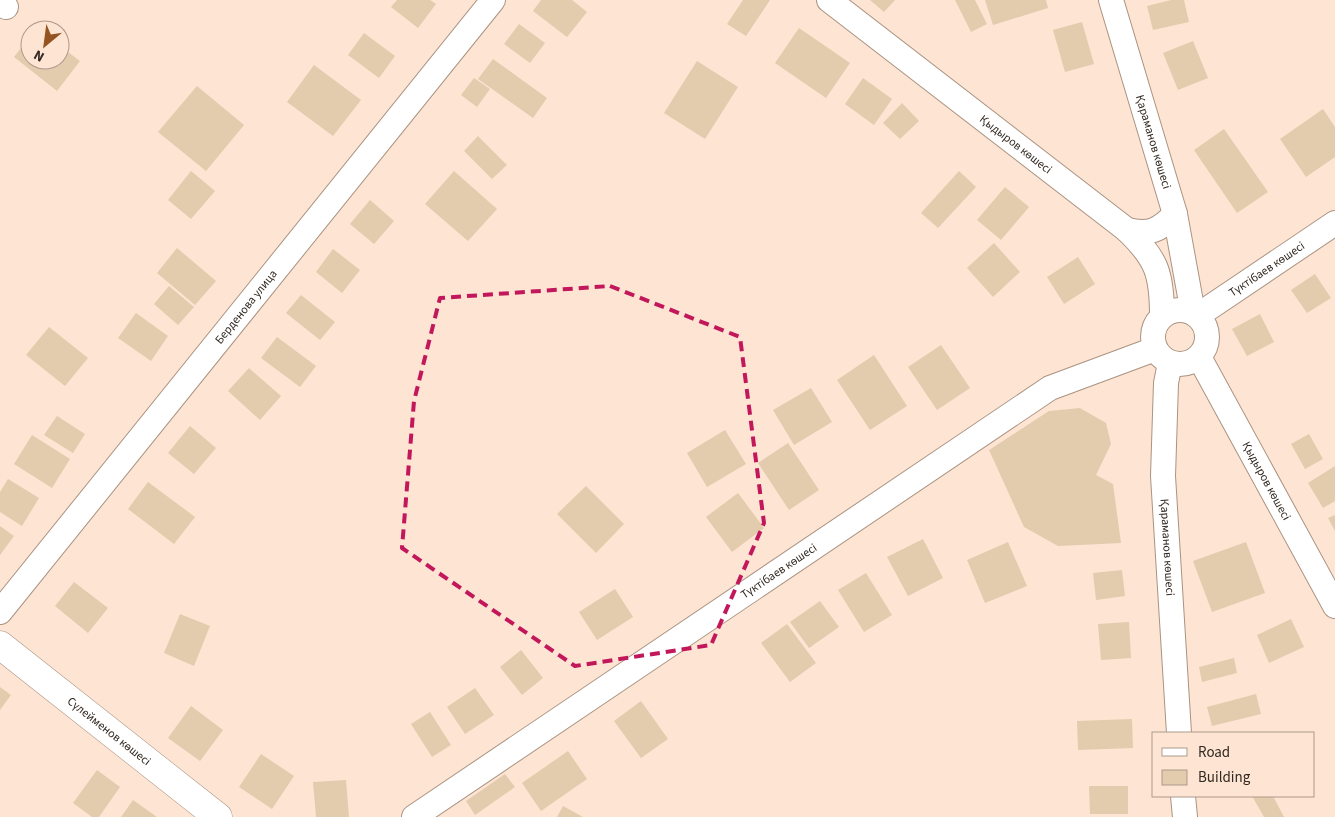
<svg xmlns="http://www.w3.org/2000/svg" width="1335" height="817" font-family="'Source Sans 3',sans-serif">
<style>
.building{fill:#e3cbad}
.lines{fill:none;stroke-linecap:round;stroke-linejoin:round}
.minor-casing{stroke:#aa9382;stroke-width:26}
.major-casing{stroke:#aa9382;stroke-width:29}
.minor{stroke:#fff;stroke-width:24}
.major{stroke:#fff;stroke-width:28}
.marked{fill:none;stroke:#c2185b;stroke-width:4;stroke-dasharray:10 6;stroke-linejoin:round}
.labels{text-anchor:middle;stroke-width:4;stroke-linejoin:round;paint-order:stroke}
.street-label{font-size:12px;fill:#322922;stroke:#fee4d2}
</style>
<rect width="100%" height="100%" fill="#fee4d2"/>
<g class="building">
<path d="M397,0H430L436,4L418,28L391,7Z"/>
<path d="M541,0H572L587,12L567,37L533,11Z"/>
<path d="M743,0H770L746,36L727,24Z"/>
<path d="M870,0H895L884,12Z"/>
<path d="M955,0H975L987,24L971,32Z"/>
<path d="M985,0H1046L1048,8L993,25Z"/>
<path d="M1171,0H1184L1189,22L1153,30L1147,6Z"/>
<path d="M1082,22L1094,64L1065,72L1053,30Z"/>
<path d="M519,24L545,43L530,63L504,44Z"/>
<path d="M799,28L850,63L826,98L775,63Z"/>
<path d="M364,33L395,56L379,78L348,55Z"/>
<path d="M30,36V60H60V46L80,61L57,91L14,57Z"/>
<path d="M1193,41L1208,78L1178,90L1163,53Z"/>
<path d="M493,59L547,98L533,118L478,79Z"/>
<path d="M697,61L738,87L705,139L664,113Z"/>
<path d="M314,65L361,100L333,136L287,102Z"/>
<path d="M474,78L490,89L477,107L461,95Z"/>
<path d="M863,78L892,99L874,125L845,104Z"/>
<path d="M197,86L244,125L206,171L158,132Z"/>
<path d="M902,103L919,121L900,139L883,123Z"/>
<path d="M1323,109L1335,127V157L1306,177L1280,139Z"/>
<path d="M1224,129L1268,192L1237,213L1194,150Z"/>
<path d="M478,136L507,165L492,179L464,151Z"/>
<path d="M191,171L215,191L191,219L168,200Z"/>
<path d="M454,171L497,209L468,241L425,204Z"/>
<path d="M959,171L976,187L938,228L921,213Z"/>
<path d="M1005,187L1029,207L1001,240L977,220Z"/>
<path d="M370,200L394,221L374,244L350,224Z"/>
<path d="M994,243L1020,272L993,297L967,268Z"/>
<path d="M177,248L216,281L195,305L157,273Z"/>
<path d="M333,249L360,270L342,293L316,272Z"/>
<path d="M1078,257L1095,284L1064,304L1047,277Z"/>
<path d="M1315,274L1331,298L1307,313L1291,290Z"/>
<path d="M169,286L194,307L178,325L154,304Z"/>
<path d="M301,295L335,322L320,340L286,313Z"/>
<path d="M136,313L168,336L151,361L118,338Z"/>
<path d="M1260,314L1274,342L1247,356L1232,329Z"/>
<path d="M49,327L88,358L65,386L26,355Z"/>
<path d="M277,337L316,366L300,387L261,358Z"/>
<path d="M941,345L970,388L937,410L908,367Z"/>
<path d="M874,355L907,406L870,430L837,380Z"/>
<path d="M249,368L281,396L260,420L228,391Z"/>
<path d="M811,388L832,422L794,445L773,410Z"/>
<path d="M1080,408L1106,423L1111,444L1096,475L1113,484L1121,543L1058,546L1024,527L989,450L1049,411Z"/>
<path d="M57,416L85,434L73,453L44,435Z"/>
<path d="M190,426L216,448L194,474L168,453Z"/>
<path d="M725,430L746,464L707,487L687,453Z"/>
<path d="M1309,434L1323,459L1305,469L1291,444Z"/>
<path d="M32,435L70,459L52,488L14,464Z"/>
<path d="M788,443L819,490L789,510L758,463Z"/>
<path d="M1335,466V501L1323,508L1308,483Z"/>
<path d="M8,479L39,498L22,526L0,512V492Z"/>
<path d="M148,482L195,517L174,544L128,509Z"/>
<path d="M586,486L624,524L596,553L557,514Z"/>
<path d="M738,493L764,528L732,552L706,517Z"/>
<path d="M1335,515V531L1328,518Z"/>
<path d="M0,526L14,536L0,555Z"/>
<path d="M923,539L943,578L908,596L887,557Z"/>
<path d="M1008,542L1027,586L985,603L967,560Z"/>
<path d="M1246,542L1265,593L1212,612L1193,561Z"/>
<path d="M1122,570L1125,596L1096,600L1093,573Z"/>
<path d="M866,573L892,615L864,632L838,590Z"/>
<path d="M74,582L108,608L88,633L55,606Z"/>
<path d="M615,589L633,617L597,640L579,612Z"/>
<path d="M820,601L839,627L809,648L790,622Z"/>
<path d="M180,614L210,626L194,666L164,653Z"/>
<path d="M1291,619L1304,647L1269,663L1257,635Z"/>
<path d="M1129,622L1131,658L1101,660L1098,624Z"/>
<path d="M787,624L816,663L790,682L761,643Z"/>
<path d="M521,650L543,678L522,695L500,667Z"/>
<path d="M1234,658L1237,673L1202,682L1199,667Z"/>
<path d="M0,687L11,695L0,710Z"/>
<path d="M475,688L494,715L465,734L447,707Z"/>
<path d="M1256,694L1261,714L1212,726L1207,707Z"/>
<path d="M641,701L668,739L641,758L614,721Z"/>
<path d="M191,706L223,730L200,761L168,738Z"/>
<path d="M430,712L451,745L432,757L411,724Z"/>
<path d="M1132,719L1133,748L1078,750L1077,721Z"/>
<path d="M568,751L587,779L541,811L522,783Z"/>
<path d="M261,754L294,776L272,809L239,787Z"/>
<path d="M97,770L120,787L99,817H92L73,803Z"/>
<path d="M505,774L515,787L475,815L466,801Z"/>
<path d="M346,780L349,817H316L313,782Z"/>
<path d="M1089,786H1128V814H1090Z"/>
<path d="M1252,796H1273L1284,817H1264Z"/>
<path d="M133,800L157,817H121Z"/>
<path d="M563,806L583,817H557Z"/>
</g>
<g class="lines">
<g class="minor-casing">
<g id="minor">
<path id="s1" d="M829,0L1127,230C1157,259 1162,274 1162,316"/>
<path id="s2" d="M1111,0L1175,214L1193,313"/>
<path d="M0,2L6,7"/>
<path d="M1127,230C1149,235 1159,231 1175,214"/>
<circle cx="1180" cy="337" r="27"/>
<path id="s3" d="M1197,316L1335,223"/>
<path id="s4" d="M1199,357L1335,606"/>
<path id="s5" d="M1170,363L1166,383L1163,476L1179,733"/>
<path id="s6" d="M0,612L493,0"/>
<path d="M1183,796L1185,817"/>
<path id="s7" d="M414,817L1050,388L1155,349"/>
</g>
</g>
<g class="major-casing">
<g id="major">
<path id="s8" d="M0,645L218,817"/>
</g>
</g>
<use href="#minor" class="minor"/>
<use href="#major" class="major"/>
</g>
<path class="marked" d="M610,286L740,337L764,523L711,645L575,666L402,548L414,401L440,298Z"/>
<g class="labels">
<g class="street-label">
<text dy="4" stroke="none"><textPath href="#s2" startOffset="148">Қараманов көшесі</textPath></text>
<text dy="4" stroke="none"><textPath href="#s1" startOffset="236">Қыдыров көшесі</textPath></text>
<text dy="4" stroke="none"><textPath href="#s3" startOffset="84">Түктібаев көшесі</textPath></text>
<text dy="4" stroke="none"><textPath href="#s6" startOffset="392">Берденова улица</textPath></text>
<text dy="4" stroke="none"><textPath href="#s4" startOffset="141">Қыдыров көшесі</textPath></text>
<text dy="4" stroke="none"><textPath href="#s5" startOffset="185">Қараманов көшесі</textPath></text>
<text dy="4" stroke="none"><textPath href="#s7" startOffset="440">Түктібаев көшесі</textPath></text>
<text dy="4" stroke="none"><textPath href="#s8" startOffset="139">Сүлейменов көшесі</textPath></text>
</g>
</g>
<rect x="1152" y="732" width="162" height="65" fill="#fee4d2" stroke="#ac998c"/>
<rect x="1162" y="748" width="25" height="8" fill="#ffffff" stroke="#ac998c"/>
<text x="1198" y="757" font-size="15" fill="#322922">Road</text>
<rect x="1162" y="770" width="25" height="15" fill="#e3cbad" stroke="#ac998c"/>
<text x="1198" y="782" font-size="15" fill="#322922">Building</text>
<g transform="translate(45 45) rotate(209)"><circle r="24" fill="#fee4d2" stroke="#ac998c"/>
<path d="M0-4L9 19L0 12L-9 19Z" fill="#955322"/>
<text y="-8" font-size="14" font-weight="bold" text-anchor="middle" fill="#322922">N</text>
</g>
</svg>
